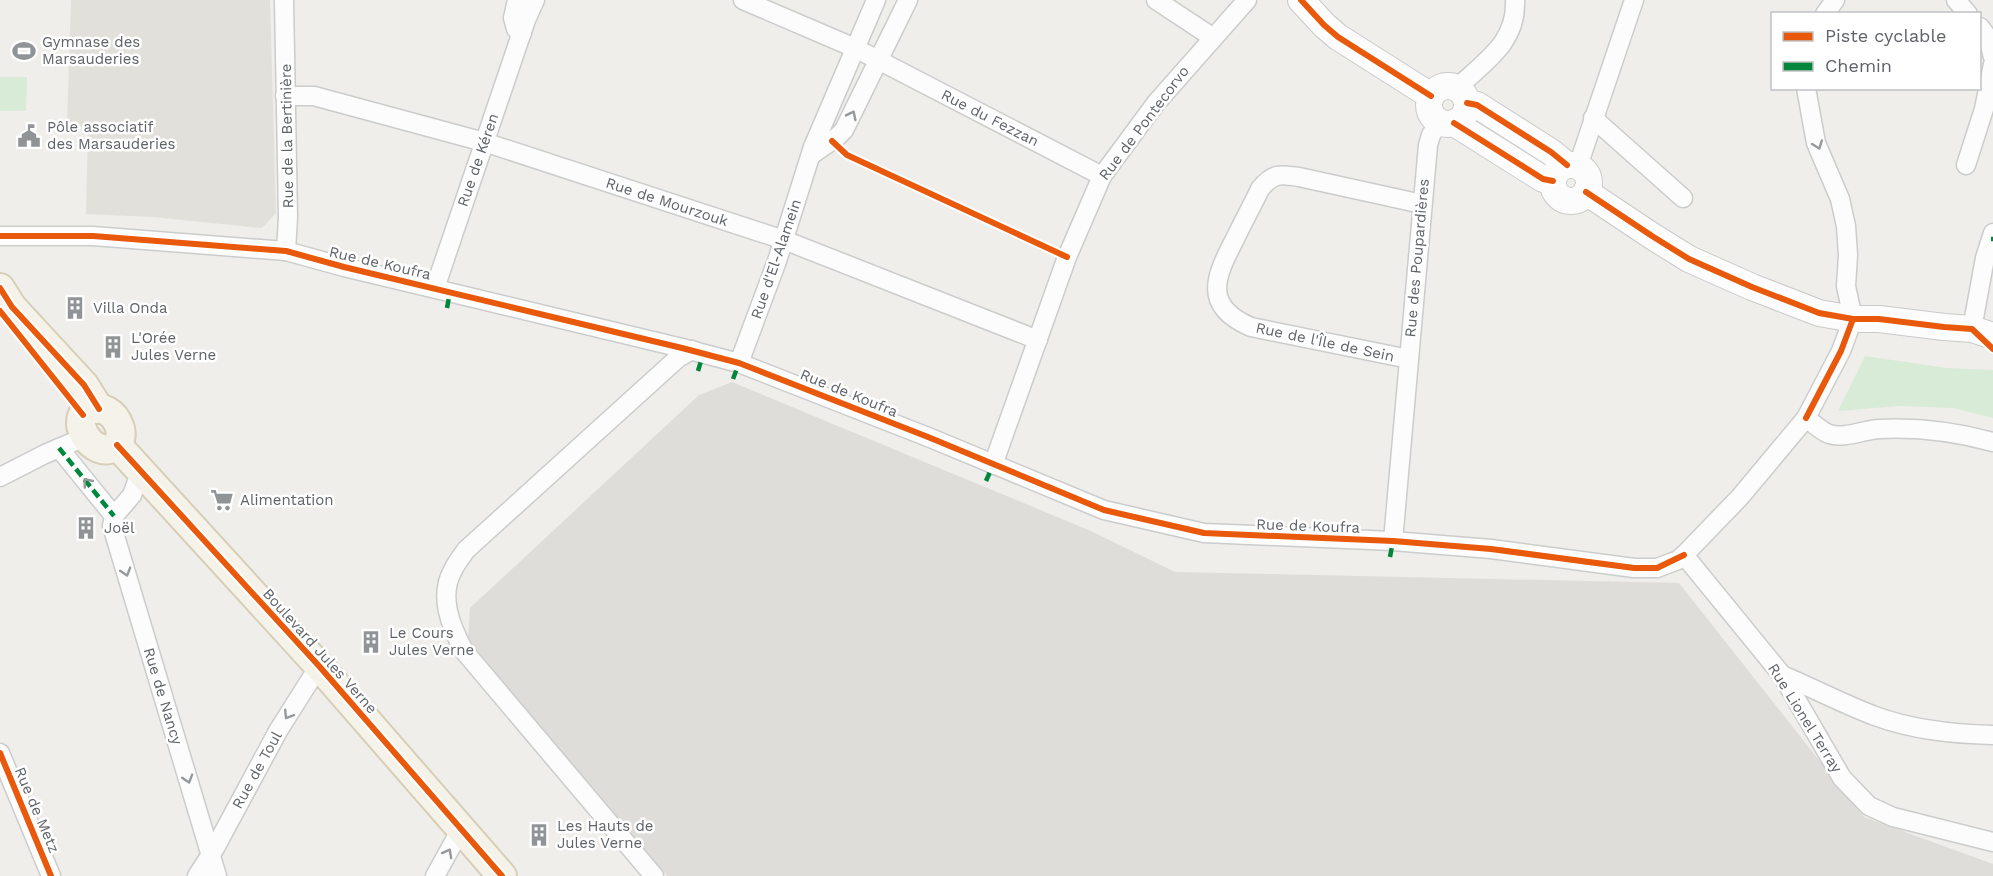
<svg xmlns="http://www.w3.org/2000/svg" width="1993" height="876" font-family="'Work Sans',sans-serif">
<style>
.industrial{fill:#dfddda}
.education{fill:#e2e0da}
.green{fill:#d8ebd6}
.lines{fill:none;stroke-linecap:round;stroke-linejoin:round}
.street-casing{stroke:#cbcccc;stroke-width:21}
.secondary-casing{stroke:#cacacb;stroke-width:28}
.primary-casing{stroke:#d7ceb8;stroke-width:32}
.street{stroke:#fdfcfc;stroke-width:18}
.secondary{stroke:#fdfcfc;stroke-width:26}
.primary{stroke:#f4f2e9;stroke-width:28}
.quiet{stroke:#00873e;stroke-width:4.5;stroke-dasharray:9 4.5;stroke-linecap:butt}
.cycleway-casing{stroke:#fff;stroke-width:10}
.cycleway{stroke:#e8590c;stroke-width:6}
.oneway{stroke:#96999c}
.labels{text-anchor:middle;stroke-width:5;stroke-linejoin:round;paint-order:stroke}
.poi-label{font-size:15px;fill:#5f6368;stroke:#fff;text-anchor:start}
.street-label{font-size:15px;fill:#5f6368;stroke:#fff}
</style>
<rect width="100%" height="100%" fill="#efeeea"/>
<path class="industrial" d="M732,382L1091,531L1175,572L1679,583L1864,817L1993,864V876H667L468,640L470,608L699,395Z"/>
<path class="education" d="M71,0H270L276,213L262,228L153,217L86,214L88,127L67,125Z"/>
<g class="green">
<path d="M0,77H27L26,111H0Z"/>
<path d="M1865,356L1947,368L1993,370V418L1953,408L1898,406L1838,411Z"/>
</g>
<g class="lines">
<g class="street-casing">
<g id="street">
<path d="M284,0L288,217L286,251"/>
<path d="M517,0L513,18L516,29L522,33"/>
<path d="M743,0L855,48L1102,176"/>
<path d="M1156,0L1212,37"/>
<path d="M1956,0L1968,14"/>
<path d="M1825,14L1835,0"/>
<path d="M1980,27L1988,38L1993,57"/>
<path d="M1457,88C1485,61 1517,43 1515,0"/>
<path d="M285,96H314L484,142L784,240L1038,340"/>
<path d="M1593,118L1683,198"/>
<path d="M811,155L837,137L844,130L908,0"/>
<path d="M1966,165L1984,109L1993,64"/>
<path d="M1578,166L1634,0"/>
<path d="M0,236H93L286,251L344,267L682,348L739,363L928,437L1104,510L1204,533L1393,541L1491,549L1634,568H1657L1678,560L1684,555L1740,497L1806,418L1841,351L1853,319L1846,286L1848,255L1846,226L1840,199L1816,143L1806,88"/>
<path d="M435,288L526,20L535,0"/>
<path d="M1972,329L1985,258L1993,233"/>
<path d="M1409,359L1251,327C1202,306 1215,277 1235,239C1243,222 1252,206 1260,189C1273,173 1280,174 1299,177L1422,204"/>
<path d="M739,363L777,261L813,147L876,0"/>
<path d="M1806,418C1813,423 1821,431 1829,434C1845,439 1863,430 1879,429C1917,427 1956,432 1993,442"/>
<path d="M59,448L114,516"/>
<path d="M993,465L1067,257L1102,176L1156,103L1247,0"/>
<path d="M141,471L132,495L114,516L112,526L217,876"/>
<path d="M0,477L45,454L85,437"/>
<path d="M1393,541L1428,145L1431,135L1439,122"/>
<path d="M1684,555L1782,675L1842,778L1869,806L1893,817L1993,842"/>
<path d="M1782,675C1813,688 1843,704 1875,716C1913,730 1952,734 1993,735"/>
<path d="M0,753L51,876"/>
<path d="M197,876L215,848L278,731L319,666"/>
<path d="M435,876L461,829"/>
<path d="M654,876L464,651C451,627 438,596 453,570C456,563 462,556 466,550L678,358L692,350"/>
</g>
</g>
<g class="secondary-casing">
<g id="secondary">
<path d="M1301,0L1324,25L1338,37L1431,96"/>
<circle cx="1448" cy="105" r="19"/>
<path d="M1467,103L1477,105L1551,152L1567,165"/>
<path d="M1454,123L1543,179L1553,181"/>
<circle cx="1571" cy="183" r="18"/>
<path d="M1586,192L1652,236L1689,259L1752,287L1819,313L1853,319H1879L1944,327L1972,329L1993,336"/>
</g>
</g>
<g class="primary-casing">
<g id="primary">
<path d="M0,288L12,307L84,385L99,409"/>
<path d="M93,408C98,408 103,409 107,411C118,417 127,437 115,446C94,462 64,416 93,408Z"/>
<path d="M117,445L319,666L502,876"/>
</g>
</g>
<use href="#street" class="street"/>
<use href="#secondary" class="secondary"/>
<use href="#primary" class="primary"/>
<g class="quiet">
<path d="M1991,239H1993"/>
<path d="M447,308L450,292"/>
<path d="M698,371L703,354"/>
<path d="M733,379L739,363"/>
<path d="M59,448L114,516"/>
<path d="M986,481L993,465"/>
<path d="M1390,557L1393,541"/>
</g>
<g class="cycleway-casing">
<g id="cycleway">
<path d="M1301,0L1324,25L1338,37L1431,96"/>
<path d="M1467,103L1477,105L1551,152L1567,165"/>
<path d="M1454,123L1543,179L1553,181"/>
<path d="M832,141L847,155L1067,257"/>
<path d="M1586,192L1652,236L1689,259L1752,287L1819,313L1853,319H1879L1944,327L1972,329L1993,349"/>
<path d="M0,236H93L286,251L344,267L682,348L739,363L928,437L1104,510L1204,533L1393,541L1491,549L1634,568H1657L1684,555"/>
<path d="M0,288L12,307L84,385L99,409"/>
<path d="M0,311L83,415"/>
<path d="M1806,418L1841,351L1853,319"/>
<path d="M117,445L319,666L502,876"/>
<path d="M0,753L51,876"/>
</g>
</g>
<use href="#cycleway" class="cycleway"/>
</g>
<defs><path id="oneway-chevron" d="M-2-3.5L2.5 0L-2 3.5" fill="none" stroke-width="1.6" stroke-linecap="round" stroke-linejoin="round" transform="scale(1.5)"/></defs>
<g class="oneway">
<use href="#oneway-chevron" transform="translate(852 115) rotate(-64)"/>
<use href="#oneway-chevron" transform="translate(1818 145) rotate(70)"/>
<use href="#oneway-chevron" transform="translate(87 482) rotate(-129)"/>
<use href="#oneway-chevron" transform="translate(126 572) rotate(73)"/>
<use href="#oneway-chevron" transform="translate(288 715) rotate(122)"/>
<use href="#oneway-chevron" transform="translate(188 779) rotate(73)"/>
<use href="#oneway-chevron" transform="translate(448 853) rotate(-61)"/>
</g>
<defs>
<g id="stadium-bare" transform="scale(1.8)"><path d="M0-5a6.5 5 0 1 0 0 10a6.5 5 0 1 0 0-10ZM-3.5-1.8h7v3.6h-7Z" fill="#919496" stroke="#fff" stroke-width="2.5" paint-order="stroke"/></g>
<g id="civic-bare" transform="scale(1.8)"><path d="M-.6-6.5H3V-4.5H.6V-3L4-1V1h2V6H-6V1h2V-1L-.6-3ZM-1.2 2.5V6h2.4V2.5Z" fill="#919496" stroke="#fff" stroke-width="2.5" paint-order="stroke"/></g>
<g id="building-bare" transform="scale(1.8)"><path d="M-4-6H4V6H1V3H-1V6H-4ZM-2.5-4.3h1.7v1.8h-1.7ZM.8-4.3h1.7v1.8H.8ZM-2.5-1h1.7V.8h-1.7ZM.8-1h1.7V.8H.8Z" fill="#919496" stroke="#fff" stroke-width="2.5" paint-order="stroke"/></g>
<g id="supermarket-bare" transform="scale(1.8)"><path d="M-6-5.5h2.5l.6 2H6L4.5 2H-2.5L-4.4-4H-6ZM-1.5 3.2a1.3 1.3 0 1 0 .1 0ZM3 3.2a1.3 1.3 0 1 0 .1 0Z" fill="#919496" stroke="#fff" stroke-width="2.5" paint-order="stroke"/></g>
</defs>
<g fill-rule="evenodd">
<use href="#stadium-bare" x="24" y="51"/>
<use href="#civic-bare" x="29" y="136"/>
<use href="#building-bare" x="75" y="308"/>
<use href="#building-bare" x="113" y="347"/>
<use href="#supermarket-bare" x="222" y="500"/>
<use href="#building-bare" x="86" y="528"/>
<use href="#building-bare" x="371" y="642"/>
<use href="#building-bare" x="539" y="835"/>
</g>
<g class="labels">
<g class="poi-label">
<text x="42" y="47">Gymnase des<tspan x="42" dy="17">Marsauderies</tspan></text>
<text x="47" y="132">Pôle associatif<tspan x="47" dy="17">des Marsauderies</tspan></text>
<text x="93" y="313">Villa Onda</text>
<text x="131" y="343">L'Orée<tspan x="131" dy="17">Jules Verne</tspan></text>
<text x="240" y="505">Alimentation</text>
<text x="104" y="533">Joël</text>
<text x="389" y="638">Le Cours<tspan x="389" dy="17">Jules Verne</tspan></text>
<text x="557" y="831">Les Hauts de<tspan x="557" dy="17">Jules Verne</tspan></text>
</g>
<g class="street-label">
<text transform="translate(990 118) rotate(27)" y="5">Rue du Fezzan</text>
<text transform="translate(1144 123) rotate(-53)" y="5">Rue de Pontecorvo</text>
<text transform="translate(287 136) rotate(-91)" y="5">Rue de la Bertinière</text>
<text transform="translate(478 160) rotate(-71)" y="5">Rue de Kéren</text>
<text transform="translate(667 202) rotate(18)" y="5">Rue de Mourzouk</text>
<text transform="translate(1417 258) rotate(-85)" y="5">Rue des Poupardières</text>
<text transform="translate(776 259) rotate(-71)" y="5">Rue d'El-Alamein</text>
<text transform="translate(380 263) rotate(13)" y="5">Rue de Koufra</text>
<text transform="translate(1325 342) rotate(12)" y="5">Rue de l'Île de Sein</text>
<text transform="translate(849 393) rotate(22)" y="5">Rue de Koufra</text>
<text transform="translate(1308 526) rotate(2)" y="5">Rue de Koufra</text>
<text transform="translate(320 651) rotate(48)" y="5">Boulevard Jules Verne</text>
<text transform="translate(163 696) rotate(73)" y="5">Rue de Nancy</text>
<text transform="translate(1805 718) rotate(58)" y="5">Rue Lionel Terray</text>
<text transform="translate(257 770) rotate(-61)" y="5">Rue de Toul</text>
<text transform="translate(37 810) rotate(67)" y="5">Rue de Metz</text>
</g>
</g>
<rect x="1771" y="12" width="210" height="78" fill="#ffffff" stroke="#bfc1c3" stroke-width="1.5"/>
<rect x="1783" y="32" width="30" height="9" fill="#e8590c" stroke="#bfc1c3" stroke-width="1.5"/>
<text x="1825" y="42" font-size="18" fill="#5f6368">Piste cyclable</text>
<rect x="1783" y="62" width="30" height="9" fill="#00873e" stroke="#bfc1c3" stroke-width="1.5"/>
<text x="1825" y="72" font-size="18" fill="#5f6368">Chemin</text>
</svg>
